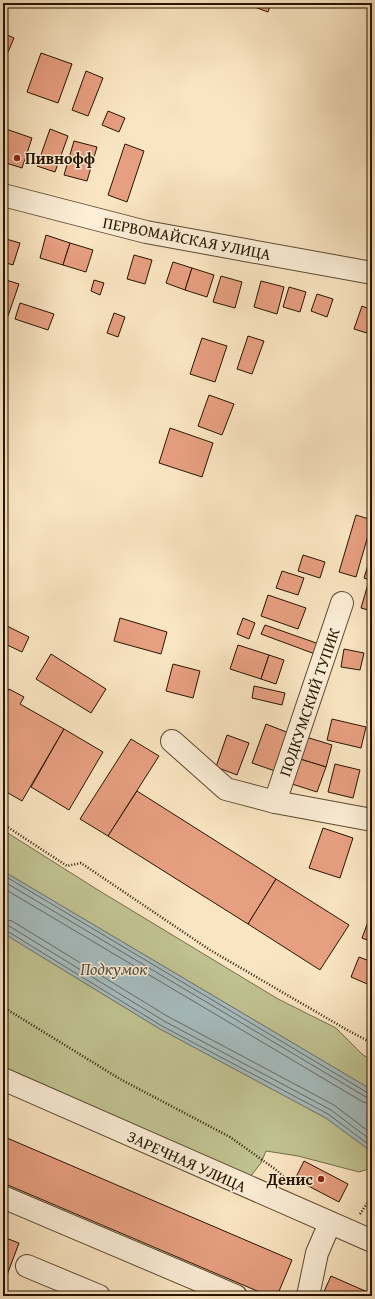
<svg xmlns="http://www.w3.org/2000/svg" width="375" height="1299" font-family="'Gentium Book Plus',serif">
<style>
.green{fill:#c1c392;stroke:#746c49}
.water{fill:#a5bcbf;stroke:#737973}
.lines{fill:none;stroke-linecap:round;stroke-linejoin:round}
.shore{stroke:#666860;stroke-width:1}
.building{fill:#e79f81;stroke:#271500}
.minor-casing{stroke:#5c4930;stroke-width:24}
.path{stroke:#271500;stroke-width:2.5;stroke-dasharray:1 2;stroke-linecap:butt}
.minor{stroke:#fceed7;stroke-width:22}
.poi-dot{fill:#8f2418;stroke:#fceed7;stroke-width:1.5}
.labels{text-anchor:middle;stroke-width:3;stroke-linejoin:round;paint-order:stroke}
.poi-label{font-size:16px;font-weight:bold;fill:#271500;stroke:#fceed7;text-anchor:start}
.street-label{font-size:16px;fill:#271500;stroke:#fceed7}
.water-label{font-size:17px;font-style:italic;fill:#534f43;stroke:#fceed7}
</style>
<rect width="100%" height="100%" fill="#fae5c2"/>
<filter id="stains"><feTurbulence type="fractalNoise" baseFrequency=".005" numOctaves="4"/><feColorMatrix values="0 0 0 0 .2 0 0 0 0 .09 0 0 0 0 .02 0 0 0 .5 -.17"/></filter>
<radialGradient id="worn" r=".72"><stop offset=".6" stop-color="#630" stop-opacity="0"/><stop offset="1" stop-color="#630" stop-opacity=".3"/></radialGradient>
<g class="green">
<path d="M3,830L98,890L278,999L336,1028L363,1055L372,1060V1090L3,871Z"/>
<path d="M3,933L160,1029L326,1118L372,1152V1168L359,1172L298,1156L266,1151L261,1163L246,1182L3,1073Z"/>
</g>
<path class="water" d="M3,871L372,1090V1152L326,1118L160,1029L3,933Z"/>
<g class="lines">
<g class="shore">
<path d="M3,875L368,1093H372"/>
<path d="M3,881L366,1097L372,1098"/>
<path d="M3,888L363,1102L372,1104"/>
<path d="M3,919L12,921L167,1016L334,1105L372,1134"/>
<path d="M3,925L9,926L164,1021L331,1110L372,1141"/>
<path d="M3,930L7,931L162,1026L328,1114L372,1147"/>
</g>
</g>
<g class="building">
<path d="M244,3H271L268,12Z"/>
<path d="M3,33L14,38L8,52L3,50Z"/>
<path d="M41,53L72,64L58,103L27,92Z"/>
<path d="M86,71L103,78L88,116L72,110Z"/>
<path d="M108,111L125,118L119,132L102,125Z"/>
<path d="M3,128L32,138L22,168L3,162Z"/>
<path d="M50,129L68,136L55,172L37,166Z"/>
<path d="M74,141L97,147L87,181L64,175Z"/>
<path d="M125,144L144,151L127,202L108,195Z"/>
<path d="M3,223L7,225L3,235Z"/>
<path d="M46,235L70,243L63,265L40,258Z"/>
<path d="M6,239L20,243L13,265L3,262V250Z"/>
<path d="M70,243L93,250L86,272L63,265Z"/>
<path d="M134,255L152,260L145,284L127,279Z"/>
<path d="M173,262L192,268L185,290L166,283Z"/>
<path d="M192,268L214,275L207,297L185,290Z"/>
<path d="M221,276L242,282L235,308L213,302Z"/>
<path d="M3,279L19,284L8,316L3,314Z"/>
<path d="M94,280L104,283L100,295L91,291Z"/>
<path d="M261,281L284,287L277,314L254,307Z"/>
<path d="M289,287L306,292L300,312L283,307Z"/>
<path d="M317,294L333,299L327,317L311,311Z"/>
<path d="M20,303L54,314L48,330L15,319Z"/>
<path d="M362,306L372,310V318L367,333L354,329Z"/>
<path d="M114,313L125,317L118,337L107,333Z"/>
<path d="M248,336L264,341L252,374L237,369Z"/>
<path d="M202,338L227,346L215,382L190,374Z"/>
<path d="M209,395L234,404L222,435L198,426Z"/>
<path d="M170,428L213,443L202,477L159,463Z"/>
<path d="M356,515L372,520V522L356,577L339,572Z"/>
<path d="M372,552V581L364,578Z"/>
<path d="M303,555L325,562L320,578L298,571Z"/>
<path d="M282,571L304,578L298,595L276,588Z"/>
<path d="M368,584L372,585V611L361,608Z"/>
<path d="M268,595L306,608L298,629L261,616Z"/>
<path d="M120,618L167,632L161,654L114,641Z"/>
<path d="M243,618L255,623L249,639L237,634Z"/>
<path d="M3,624L29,637L22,652L3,643Z"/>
<path d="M265,625L319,644L315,654L261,634Z"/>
<path d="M238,645L269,655L261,679L230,669Z"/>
<path d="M344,649L364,653L360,670L341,667Z"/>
<path d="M51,654L106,689L91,713L36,679Z"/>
<path d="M269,655L284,660L276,684L261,679Z"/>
<path d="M173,664L200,671L193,698L166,691Z"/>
<path d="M254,686L285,693L282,705L252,698Z"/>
<path d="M9,689L24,697L20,704L64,729L22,801L3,790V694L5,696Z"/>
<path d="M371,704H372V724L367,723Z"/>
<path d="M332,719L366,727L361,748L327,740Z"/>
<path d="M266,724L289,733L275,771L252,763Z"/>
<path d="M64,729L103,752L69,810L31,787Z"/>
<path d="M227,735L249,743L237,775L216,767Z"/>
<path d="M306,737L332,745L326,767L300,759Z"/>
<path d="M131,739L159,756L108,836L80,819Z"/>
<path d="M300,759L326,767L317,792L292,784Z"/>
<path d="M335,764L360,770L353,798L328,792Z"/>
<path d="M137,791L276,879L248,924L108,836Z"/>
<path d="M323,828L353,838L340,878L309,868Z"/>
<path d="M276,879L349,925L320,970L248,924Z"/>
<path d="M372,911V942L362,938Z"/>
<path d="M359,957L372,962V986L351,977Z"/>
<path d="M7,1138L292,1260L277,1296H269L3,1183V1146Z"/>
<path d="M304,1161L348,1184L339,1202L295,1179Z"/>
<path d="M3,1237L19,1243L7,1275L3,1274Z"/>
<path d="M331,1276L372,1294V1296H322Z"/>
<path d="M3,1291L16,1296H3Z"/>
</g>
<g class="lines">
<g class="minor-casing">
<g id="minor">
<path d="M3,195L146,232L372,273"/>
<path d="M172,741L226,789L275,802L372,820"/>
<path d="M275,802L342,603"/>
<path d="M3,1079L372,1241"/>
<path d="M3,1197L236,1296"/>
<path d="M27,1266L99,1296"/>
<path d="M308,1296L317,1253L330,1223"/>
</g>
</g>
<g class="path">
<path d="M3,824L67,866L81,863L210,950L349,1031L372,1043"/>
<path d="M3,1007L120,1079L230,1137L275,1169L290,1182"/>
<path d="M360,1214L372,1196"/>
</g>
<use href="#minor" class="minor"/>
</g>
<g class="poi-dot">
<circle cx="17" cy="158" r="4"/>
<circle cx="321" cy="1179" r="4"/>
</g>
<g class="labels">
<g class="poi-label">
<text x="25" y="164">Пивнофф</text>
<text x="313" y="1185" text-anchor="end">Денис</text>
</g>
<g class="street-label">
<text transform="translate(187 238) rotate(11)" y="6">ПЕРВОМАЙСКАЯ УЛИЦА</text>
<text transform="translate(309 702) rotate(-71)" y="6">ПОДКУМСКИЙ ТУПИК</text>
<text transform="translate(187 1161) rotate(24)" y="6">ЗАРЕЧНАЯ УЛИЦА</text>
</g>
<g class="water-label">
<text x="114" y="975">Подкумок</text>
</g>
</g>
<rect width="375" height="1299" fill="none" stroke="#fae5c2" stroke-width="16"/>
<rect x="4" y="4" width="367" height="1291" fill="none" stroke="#271500" stroke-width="2"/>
<rect x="8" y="8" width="359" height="1283" fill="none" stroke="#271500"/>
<rect width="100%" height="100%" filter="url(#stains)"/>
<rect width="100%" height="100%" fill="url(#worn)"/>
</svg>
